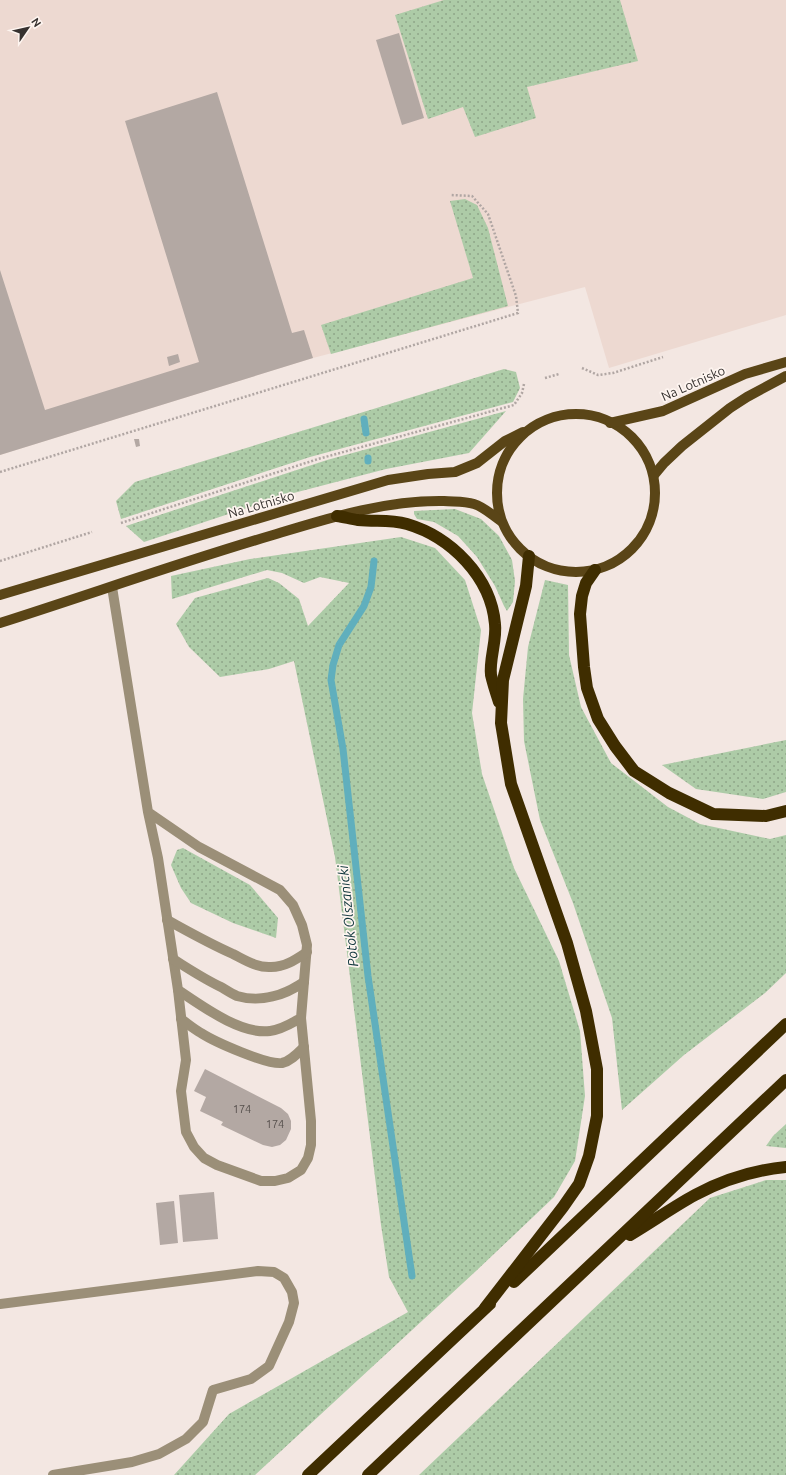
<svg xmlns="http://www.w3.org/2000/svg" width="786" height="1475" font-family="Ubuntu,sans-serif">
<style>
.built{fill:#edd9d1}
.grass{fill:url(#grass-dots)}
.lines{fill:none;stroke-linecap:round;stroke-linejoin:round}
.stream{stroke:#60afbd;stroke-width:7}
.building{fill:#b3a8a3}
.path{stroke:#b0a6a3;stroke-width:2.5;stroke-dasharray:2 2;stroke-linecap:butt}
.minor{stroke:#9b8f78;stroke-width:10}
.major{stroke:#5a4517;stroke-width:10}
.highway{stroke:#3f2d00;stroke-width:12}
.labels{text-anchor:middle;stroke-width:3.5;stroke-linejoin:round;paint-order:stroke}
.number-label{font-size:11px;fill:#554f4c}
.street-label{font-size:13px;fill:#36312f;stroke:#fef5f0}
.water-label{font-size:14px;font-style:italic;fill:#0f363c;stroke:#fef5f0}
</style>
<defs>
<pattern id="grass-dots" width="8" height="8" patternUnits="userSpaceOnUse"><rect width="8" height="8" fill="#adcba7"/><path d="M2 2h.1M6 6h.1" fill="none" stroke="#8ea588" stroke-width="1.8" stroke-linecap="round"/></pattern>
</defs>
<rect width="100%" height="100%" fill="#f3e7e2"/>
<path class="built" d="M0,0H786V315L609,368L585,287L313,358L0,455Z"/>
<g class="grass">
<path d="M444,0H620L638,61L527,87L536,118L475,137L463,107L428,119L395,15Z"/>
<path d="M465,199L477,205L488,228L508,306L331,354L321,325L473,278L450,201Z"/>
<path d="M504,369L516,372L520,388L513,402L310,457L121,519L116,501L135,482Z"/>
<path d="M506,411L469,453L386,469L286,495L144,542L126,526L327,460Z"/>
<path d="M455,509L481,519L499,536L512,560L515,581L513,602L507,611L504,606L495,586L477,557L458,536L434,522L417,519L414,514V511Z"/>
<path d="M401,537L435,548L465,580L481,630L472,713L482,774L514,868L559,961L580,1031L585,1096L575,1161L554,1197L476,1271L255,1475H174L229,1414L408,1312L389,1277L381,1225L335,857L294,661L269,669L220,677L189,647L176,624L195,598L268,578L279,583L299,599L308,626L349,583L320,577L304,583L282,573L267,570L172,599L171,576L250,559Z"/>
<path d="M545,580L568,585L569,655L581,707L611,763L668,807L700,824L770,839L786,835V973L765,993L684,1055L622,1110L612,1018L573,903L540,820L524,741L523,699L528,647Z"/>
<path d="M786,740V792L763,799L696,789L662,765Z"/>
<path d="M183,848L250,885L278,918L276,938L233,923L191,903L181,888L171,865L177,850Z"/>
<path d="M786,1124V1148L766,1146L773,1136Z"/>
<path d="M766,1180H786V1475H419L710,1198Z"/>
</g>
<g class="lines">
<g class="stream">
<path d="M364,419L366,433"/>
<path d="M368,458V461"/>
<path d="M374,561L371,587L364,606L339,645L333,665L331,680L343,749L368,976L412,1276"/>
</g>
</g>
<g class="building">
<path d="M399,33L424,118L402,125L376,40Z"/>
<path d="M217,92L292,333L304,330L313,358L0,455V270L45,410L199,362L125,121Z"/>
<path d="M178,354L180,362L169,366L167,357Z"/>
<path d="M134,439H139L140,446L136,447Z"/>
<path d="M205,1069L281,1108L288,1114L291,1121V1129L286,1140L280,1145L272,1147L263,1145L221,1125L223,1122L200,1111L206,1097L194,1091Z"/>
<path d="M214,1192L218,1239L183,1242L179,1195Z"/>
<path d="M174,1201L178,1243L160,1245L156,1203Z"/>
</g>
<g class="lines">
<g class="path">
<path d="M582,368L598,375L613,373L663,357"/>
<path d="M545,378L559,374"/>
<path d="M0,472L518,313L516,296L488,214L472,196L450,195"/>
<path d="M121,523L318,459L514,405L522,393L524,384"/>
<path d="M0,561L92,532"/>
</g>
<g class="minor">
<path d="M112,587L148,812L158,858L178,990C202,1006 241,1035 270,1031C281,1030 292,1023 301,1018L307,945L302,925L293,905L280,890L199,847L148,812"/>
<path d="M167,920C189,932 210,944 233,954C245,960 257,968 271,967C285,967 295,960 307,952"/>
<path d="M173,959C189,969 204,979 221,987C226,990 232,994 237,996C261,1003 285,995 304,982"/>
<path d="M178,990L186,1060L181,1091L186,1132L194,1147L204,1158L217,1165L261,1181H275L288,1178L301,1170L308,1158L311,1145V1121L301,1018"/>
<path d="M181,1019C188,1024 194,1029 201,1033C215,1042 267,1065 282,1063C291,1061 298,1053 304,1047"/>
<path d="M0,1304L258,1271L274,1272L284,1278L292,1292L294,1303L289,1322L269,1366L251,1379L213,1390L203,1422L186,1439L159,1454L132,1462L53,1475"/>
</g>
<g class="major">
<circle cx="576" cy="493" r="79"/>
<path d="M610,423L663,411L745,374L786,362"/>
<path d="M654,475L664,463L682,446L730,408L747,397L786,376"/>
<path d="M0,595L388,480L428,474L455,472L477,463L505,441L523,432"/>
<path d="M0,623C91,594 181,562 273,535C329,518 385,500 444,501C453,502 464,501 474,504C484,507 492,515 501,521"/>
</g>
<g class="highway">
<path d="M337,516C344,517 351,519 358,520C376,522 389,519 407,524C451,537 491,577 495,624C497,640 489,660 491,675C493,684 496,693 499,702"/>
<path d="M595,570L586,583L582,596L580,614L584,667L587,688L598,719L615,746L634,771L669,793L713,814L766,816L786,811"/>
<path d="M630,1235C652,1222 673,1207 695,1195C723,1180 755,1170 786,1167"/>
<path d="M514,1282L786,1024"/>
<path d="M485,1308L563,1207L579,1184L589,1156L597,1116V1069L586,1011L567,943L511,784L501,723L503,680L526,586L529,556"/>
<path d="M308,1475L490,1304"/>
<path d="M368,1475L786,1080"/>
</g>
</g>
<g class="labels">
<g class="number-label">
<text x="242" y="1113">174</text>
<text x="275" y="1128">174</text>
</g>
<g class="street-label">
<text transform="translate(693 383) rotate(-24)" y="5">Na Lotnisko</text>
<text transform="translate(261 504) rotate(-16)" y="5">Na Lotnisko</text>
</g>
<g class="water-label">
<text transform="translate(348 916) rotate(-96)" y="5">Potok Olszanicki</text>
</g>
</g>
<g transform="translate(28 28) rotate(56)" stroke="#fef5f0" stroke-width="3" paint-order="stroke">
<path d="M0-3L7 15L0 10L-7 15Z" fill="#36312f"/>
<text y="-6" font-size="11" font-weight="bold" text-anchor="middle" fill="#36312f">N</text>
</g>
</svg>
